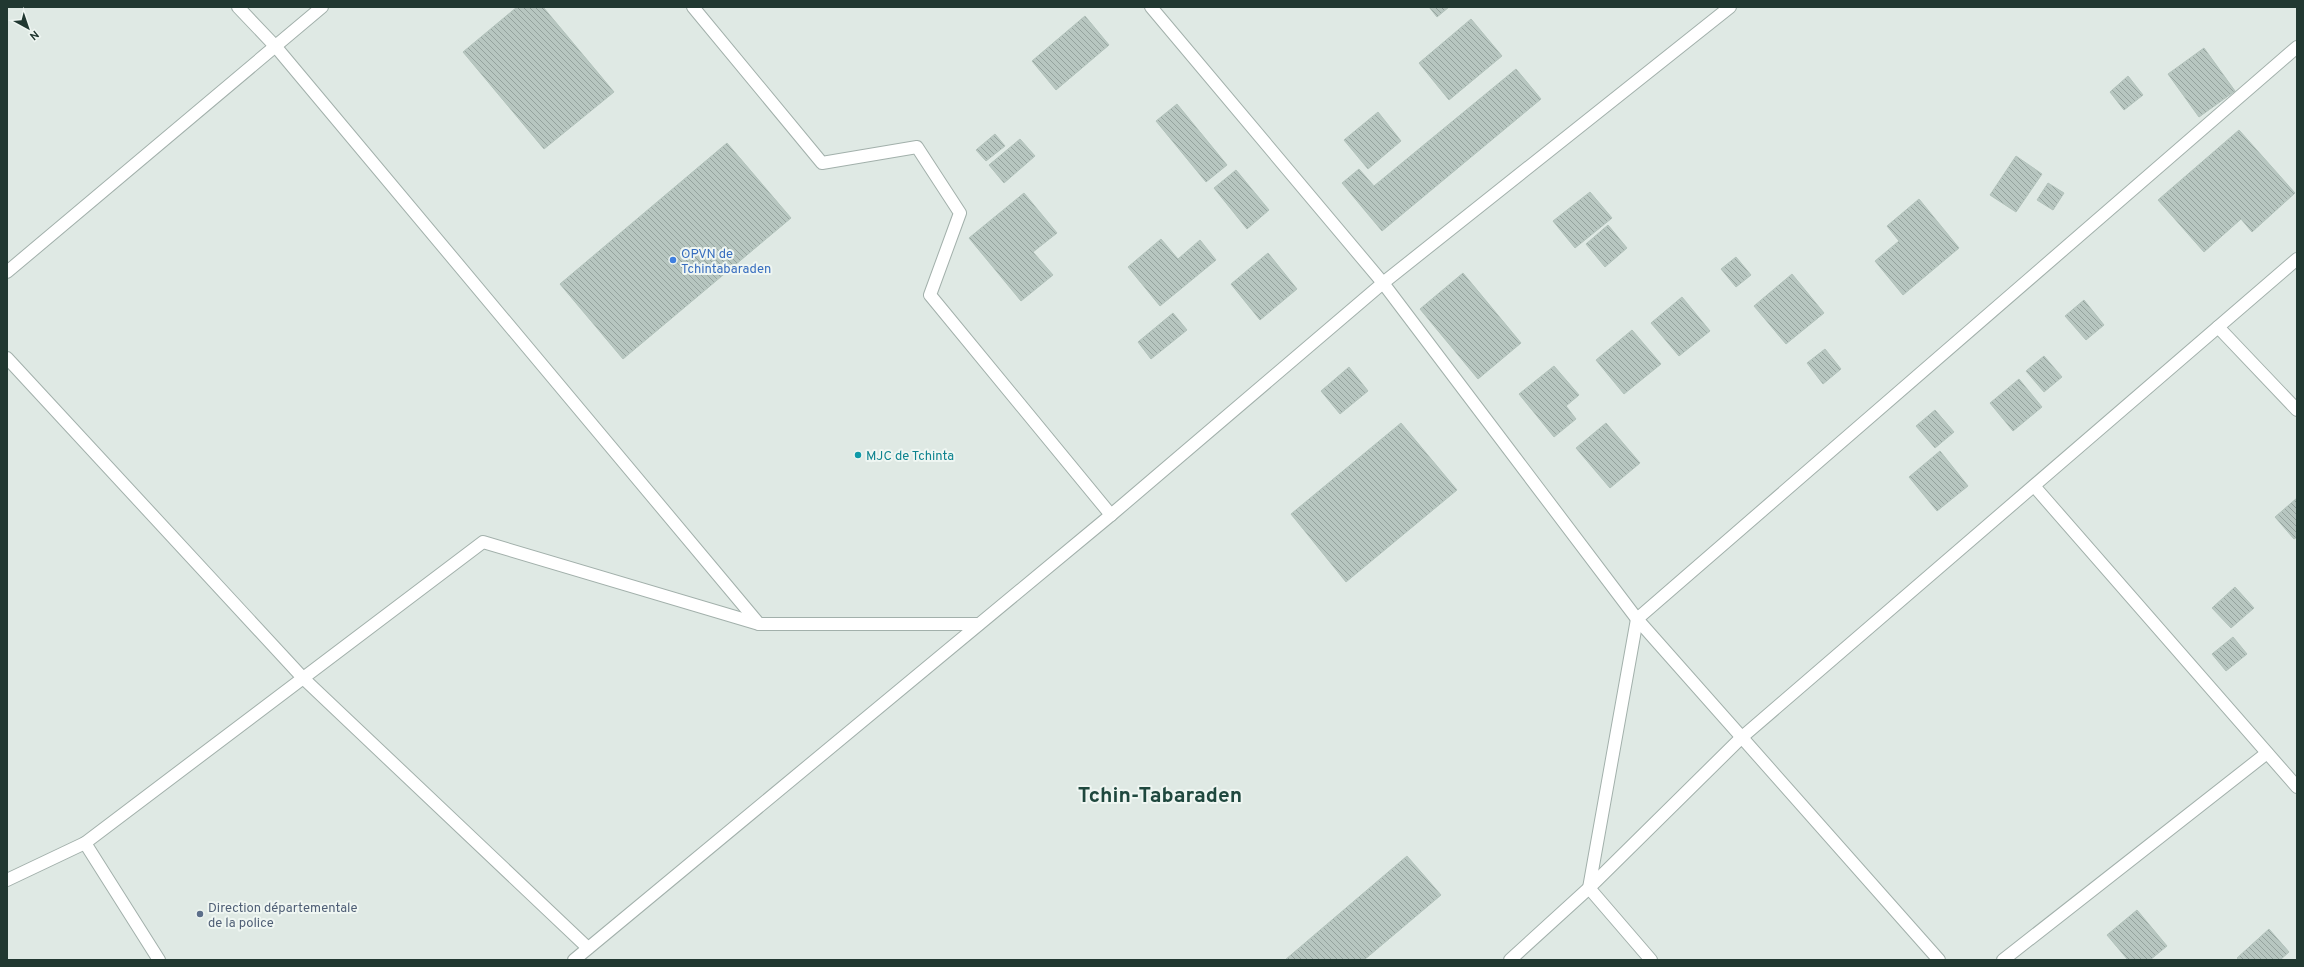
<svg xmlns="http://www.w3.org/2000/svg" width="2304" height="967" font-family="Overpass,sans-serif">
<style>
.building{fill:url(#building-back-hatch);stroke:#b2c2bb}
.lines{fill:none;stroke-linecap:round;stroke-linejoin:round}
.street-casing{stroke:#a2b0ab;stroke-width:14}
.street{stroke:#fff;stroke-width:12}
.shop-dot{fill:#3f7fe0;stroke:#eff6f2;stroke-width:1.5}
.culture-dot{fill:#0f9aa8;stroke:#eff6f2;stroke-width:1.5}
.service-dot{fill:#5c6f8a;stroke:#eff6f2;stroke-width:1.5}
.labels{text-anchor:middle;stroke-width:4;stroke-linejoin:round;paint-order:stroke}
.shop-label{font-size:13px;fill:#366cbe;stroke:#eff6f2;text-anchor:start}
.culture-label{font-size:13px;fill:#0d838f;stroke:#eff6f2;text-anchor:start}
.service-label{font-size:13px;fill:#4e5e75;stroke:#eff6f2;text-anchor:start}
.town-label{font-size:21px;font-weight:bold;fill:#1f483e;stroke:#eff6f2}
</style>
<defs>
<pattern id="building-back-hatch" width="6" height="6" patternUnits="userSpaceOnUse"><rect width="6" height="6" fill="#b7c6c0"/><path d="M-1 5l2 2M0 0l6 6M5-1l2 2" fill="none" stroke="#94a29d"/></pattern>
</defs>
<rect width="100%" height="100%" fill="#dfe9e4"/>
<g class="building">
<path d="M517,7H543L614,92L544,149L463,52Z"/>
<path d="M1429,7H1449L1437,17Z"/>
<path d="M1085,16L1109,45L1056,90L1032,61Z"/>
<path d="M1471,19L1502,56L1449,100L1419,63Z"/>
<path d="M2204,48L2235,91L2199,117L2168,74Z"/>
<path d="M1516,69L1541,99L1382,231L1342,183L1359,169L1374,186Z"/>
<path d="M2128,76L2143,95L2124,110L2110,92Z"/>
<path d="M1177,104L1227,165L1206,182L1156,121Z"/>
<path d="M1378,112L1401,141L1368,169L1344,140Z"/>
<path d="M2239,130L2295,193L2252,232L2241,219L2204,252L2158,200Z"/>
<path d="M995,134L1005,146L986,161L976,150Z"/>
<path d="M1020,139L1035,156L1004,183L989,165Z"/>
<path d="M727,143L791,218L623,359L560,284Z"/>
<path d="M2016,156L2042,174L2016,212L1990,195Z"/>
<path d="M1236,170L1269,210L1247,229L1214,188Z"/>
<path d="M2048,183L2064,193L2053,210L2037,200Z"/>
<path d="M1590,192L1612,218L1575,248L1553,221Z"/>
<path d="M1024,193L1057,233L1033,252L1053,275L1021,301L969,238Z"/>
<path d="M1919,199L1959,248L1903,295L1875,261L1899,241L1887,226Z"/>
<path d="M1608,225L1627,248L1605,267L1586,244Z"/>
<path d="M1161,239L1178,259L1200,240L1216,260L1160,306L1128,267Z"/>
<path d="M1268,253L1297,289L1260,320L1231,284Z"/>
<path d="M1736,257L1751,275L1736,287L1721,269Z"/>
<path d="M1463,273L1521,343L1478,379L1420,309Z"/>
<path d="M1792,274L1824,313L1786,344L1754,306Z"/>
<path d="M1682,297L1710,331L1679,356L1651,323Z"/>
<path d="M2084,300L2104,325L2086,340L2065,316Z"/>
<path d="M1173,313L1187,330L1151,359L1138,342Z"/>
<path d="M1632,330L1661,364L1624,394L1596,360Z"/>
<path d="M1825,349L1841,369L1823,384L1807,363Z"/>
<path d="M2044,356L2062,377L2044,392L2026,371Z"/>
<path d="M1554,366L1579,395L1566,406L1576,419L1554,437L1519,394Z"/>
<path d="M1349,367L1368,391L1340,414L1321,391Z"/>
<path d="M2019,379L2042,407L2013,431L1990,403Z"/>
<path d="M1935,410L1954,432L1935,448L1916,426Z"/>
<path d="M1401,423L1457,490L1346,582L1291,514Z"/>
<path d="M1606,423L1640,463L1610,488L1576,448Z"/>
<path d="M1940,451L1968,486L1937,511L1909,477Z"/>
<path d="M2297,498V537L2294,539L2275,517Z"/>
<path d="M2235,587L2254,608L2231,628L2212,608Z"/>
<path d="M2233,637L2247,654L2226,671L2212,654Z"/>
<path d="M1407,856L1441,895L1364,960H1285Z"/>
<path d="M2137,910L2167,946L2150,960H2128L2107,935Z"/>
<path d="M2269,929L2289,952L2280,960H2239L2237,958Z"/>
</g>
<g class="lines">
<g class="street-casing">
<g id="street">
<path d="M238,7L276,47L759,624"/>
<path d="M693,7L822,163L917,147L960,213L930,295L1111,515"/>
<path d="M1151,7L1383,283L1637,619L1939,960"/>
<path d="M7,272L322,7"/>
<path d="M2218,327L2297,410"/>
<path d="M7,358L303,678L588,948"/>
<path d="M2034,486L2297,787"/>
<path d="M85,843L159,960"/>
<path d="M7,880L85,843L483,542L759,624H979"/>
<path d="M574,960L1111,515L1383,283L1730,7"/>
<path d="M1510,960L1589,888L1741,738L2297,259"/>
<path d="M1651,960L1589,888L1637,619L2297,47"/>
<path d="M2003,960L2267,753"/>
</g>
</g>
<use href="#street" class="street"/>
</g>
<circle class="shop-dot" cx="673" cy="260" r="4"/>
<circle class="culture-dot" cx="858" cy="455" r="4"/>
<circle class="service-dot" cx="200" cy="914" r="4"/>
<g class="labels">
<g class="shop-label">
<text x="681" y="258">OPVN de<tspan x="681" dy="15">Tchintabaraden</tspan></text>
</g>
<g class="culture-label">
<text x="866" y="460">MJC de Tchinta</text>
</g>
<g class="service-label">
<text x="208" y="912">Direction départementale<tspan x="208" dy="15">de la police</tspan></text>
</g>
<g class="town-label">
<text x="1160" y="802">Tchin-Tabaraden</text>
</g>
</g>
<rect width="2304" height="967" fill="none" stroke="#213831" stroke-width="16"/>
<g transform="translate(28 28) rotate(140)" stroke="#eff6f2" stroke-width="3" paint-order="stroke">
<path d="M0-3L7 15L0 10L-7 15Z" fill="#213831"/>
<text y="-6" font-size="11" font-weight="bold" text-anchor="middle" fill="#213831">N</text>
</g>
</svg>
